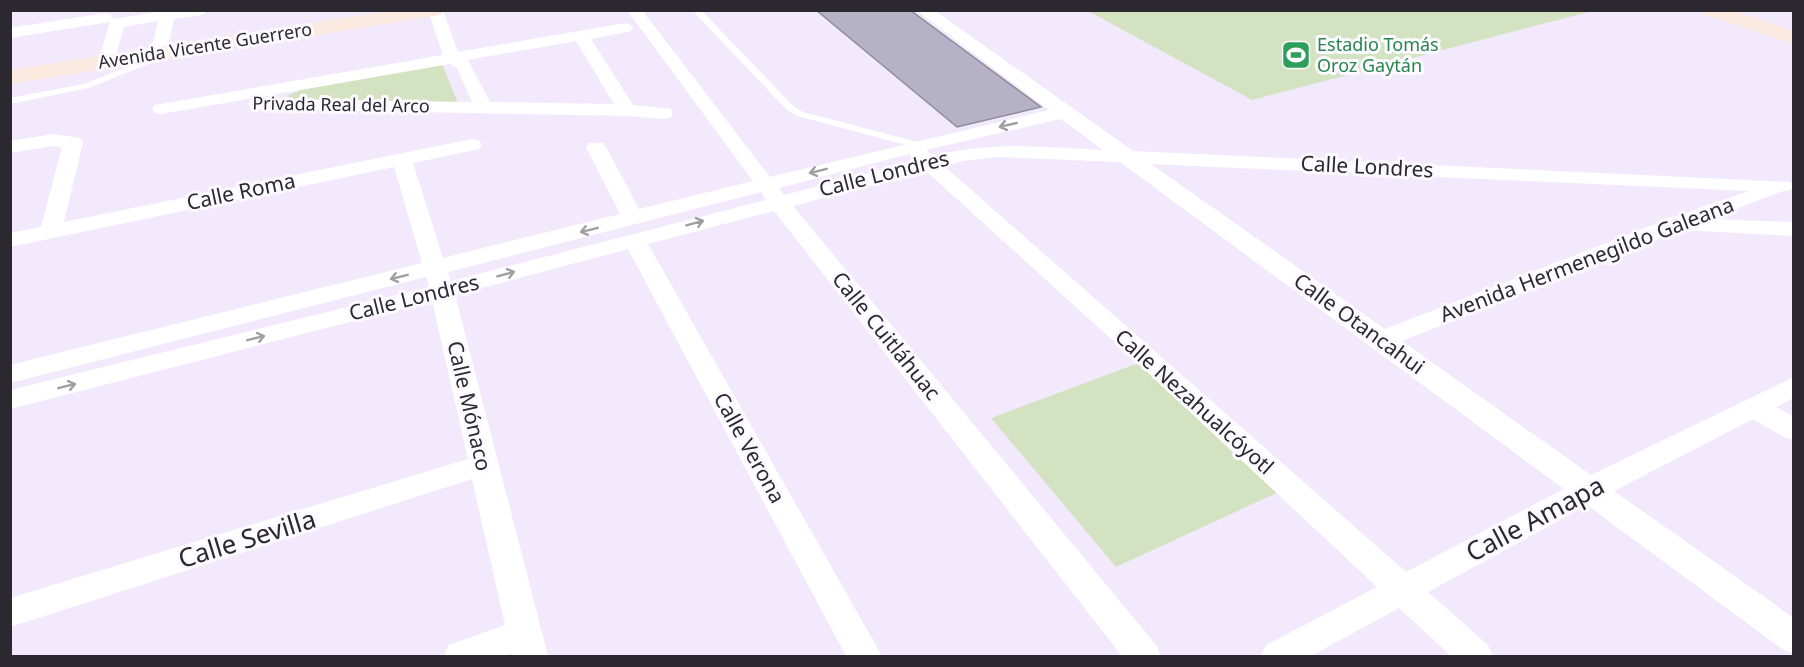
<svg xmlns="http://www.w3.org/2000/svg" width="1804" height="667" font-family="'Noto Sans',sans-serif">
<style>
.green{fill:#d3e2c1}
.building{fill:#b6b2c6;stroke:#8f8b9f;stroke-width:1.5}
.lines{fill:none;stroke-linecap:round;stroke-linejoin:round}
.service{fill:#fff;fill-rule:evenodd}
.minor{fill:#fff;fill-rule:evenodd}
.secondary{fill:#fce9df;fill-rule:evenodd}
.oneway{stroke:#a09ea2}
.labels{text-anchor:middle;stroke-width:6;stroke-linejoin:round;paint-order:stroke}
.far-leisure-label{font-size:18px;fill:#27864d;stroke:#fcfafe;text-anchor:start}
.far-street-label{font-size:18px;fill:#2c2830;stroke:#fcfafe}
.street-label{font-size:21px;fill:#2c2830;stroke:#fcfafe}
.near-street-label{font-size:26px;fill:#2c2830;stroke:#fcfafe}
</style>
<rect width="100%" height="100%" fill="#f3e9fd"/>
<g class="green">
<path d="M1088,11H1592L1252,100Z"/>
<path d="M442,64L458,103L291,99L287,96L300,90Z"/>
<path d="M1144,361L1283,490L1116,567L991,418Z"/>
</g>
<path class="building" d="M816,10H910L1041,107L957,127Z"/>
<g class="lines">
<g class="service">
<path d="M692,10H701L793,106L803,112L925,144L926,146L921,149L797,116L787,110Z"/>
<path d="M163,53L170,55L89,88L10,104V98L84,84Z"/>
</g>
<g class="minor">
<path d="M169,10H209L202,15L174,19L167,53L159,58L151,53L158,21L124,27L114,62L106,67L98,62L110,22L10,38V28L106,13L111,15L113,19Z"/>
<path d="M428,10H443L458,52L625,23L631,25L633,28L631,31L591,39L633,105L671,109L673,113L671,117L664,119L627,116L257,109L251,108L248,104L251,100L257,99L472,102L457,68L450,64L161,114L155,113L152,109L155,105L161,104L443,55ZM576,41L614,104L490,102L468,60Z"/>
<path d="M627,10H642L770,177L1049,110L916,10H934L1133,151L1790,182L1793,186L1790,190L1780,192L1710,219L1794,222V236L1681,230L1402,341L1591,475L1794,377V398L1776,407L1794,417V440L1784,437L1753,419L1614,491L1794,618V653L1782,649L1587,505L1428,592L1488,645L1493,656H1451L1399,608L1311,656H1261L1266,645L1377,587L1142,367L926,171L793,206L1156,645L1161,656H1122L774,211L648,244L882,656H846L628,249L455,295L548,656H512L511,653L503,656H444L449,645L505,625L472,479L10,627V598L468,459L432,301L10,409V390L429,287L426,277L10,383V365L422,263L394,167L10,247V233L41,227L62,147L53,146L10,153V141L53,134L80,138L83,142L64,222L472,139L479,141L482,145L479,149L413,163L443,258L620,214L586,147L589,143H603L606,147L639,209L753,181ZM1061,119L1103,150C1044,147 992,141 933,156L926,150ZM909,154L915,161L784,195L779,188ZM998,157L1120,162L1564,489L1406,572L944,166L963,161ZM1151,164L1749,191L1668,219L1385,329ZM761,192L766,200L451,281L448,272Z"/>
</g>
<g class="secondary">
<path d="M394,10H444L442,14L435,16L10,84V70Z"/>
<path d="M1701,10H1731L1794,31V44L1703,14Z"/>
</g>
</g>
<defs><path id="oneway-shaft" d="M-6 0H5M1.5-3L5.5 0L1.5 3" fill="none" stroke-width="1.6" stroke-linecap="round" stroke-linejoin="round" transform="scale(1.5)"/></defs>
<g class="oneway">
<use href="#oneway-shaft" transform="translate(1008 125) rotate(167)"/>
<use href="#oneway-shaft" transform="translate(818 171) rotate(166)"/>
<use href="#oneway-shaft" transform="translate(695 223) rotate(-15)"/>
<use href="#oneway-shaft" transform="translate(589 230) rotate(166)"/>
<use href="#oneway-shaft" transform="translate(506 274) rotate(-15)"/>
<use href="#oneway-shaft" transform="translate(399 277) rotate(166)"/>
<use href="#oneway-shaft" transform="translate(256 338) rotate(-14)"/>
<use href="#oneway-shaft" transform="translate(67 386) rotate(-14)"/>
</g>
<defs>
<g id="stadium-square" transform="scale(1.5)"><rect x="-9" y="-9" width="18" height="18" rx="4" fill="#2e9e5b" stroke="#fcfafe"/><path d="M0-5a6.5 5 0 1 0 0 10a6.5 5 0 1 0 0-10ZM-3.5-1.8h7v3.6h-7Z" fill="#fff"/></g>
</defs>
<g fill-rule="evenodd">
<use href="#stadium-square" x="1296" y="55"/>
</g>
<g class="labels">
<g class="far-leisure-label">
<text x="1317" y="51">Estadio Tomás<tspan x="1317" dy="21">Oroz Gaytán</tspan></text>
</g>
<g class="far-street-label">
<text transform="translate(205 46) rotate(-9)" y="6">Avenida Vicente Guerrero</text>
<text transform="translate(341 105) rotate(1)" y="6">Privada Real del Arco</text>
</g>
<g class="street-label">
<text transform="translate(1367 167) rotate(3)" y="7">Calle Londres</text>
<text transform="translate(884 174) rotate(-14)" y="7">Calle Londres</text>
<text transform="translate(241 192) rotate(-12)" y="7">Calle Roma</text>
<text transform="translate(1587 260) rotate(-21)" y="7">Avenida Hermenegildo Galeana</text>
<text transform="translate(414 298) rotate(-14)" y="7">Calle Londres</text>
<text transform="translate(1359 324) rotate(36)" y="7">Calle Otancahui</text>
<text transform="translate(886 336) rotate(51)" y="7">Calle Cuitláhuac</text>
<text transform="translate(1194 402) rotate(42)" y="7">Calle Nezahualcóyotl</text>
<text transform="translate(469 406) rotate(77)" y="7">Calle Mónaco</text>
<text transform="translate(749 448) rotate(61)" y="7">Calle Verona</text>
</g>
<g class="near-street-label">
<text transform="translate(1535 519) rotate(-28)" y="9">Calle Amapa</text>
<text transform="translate(247 539) rotate(-17)" y="9">Calle Sevilla</text>
</g>
</g>
<rect width="1804" height="667" fill="none" stroke="#2c2830" stroke-width="24"/>
</svg>
